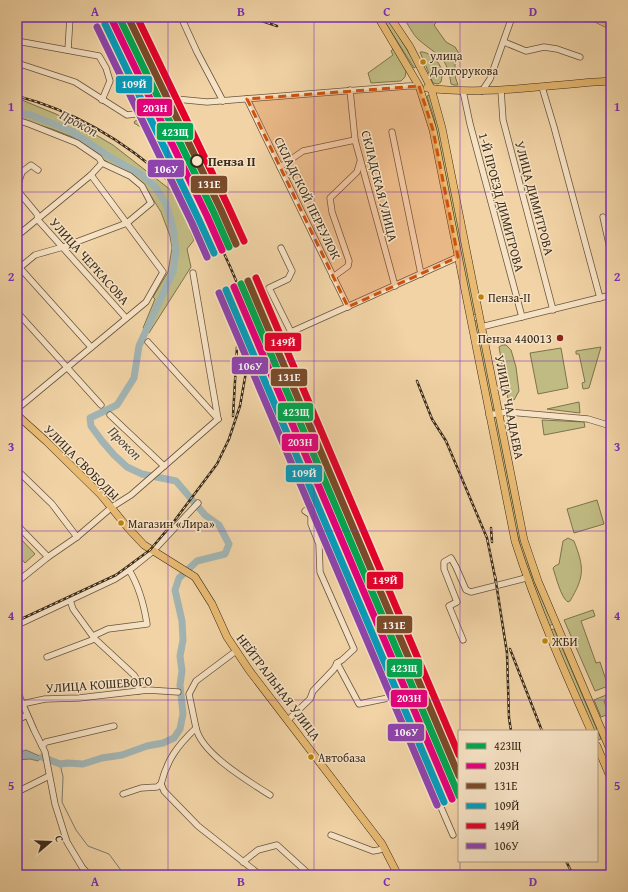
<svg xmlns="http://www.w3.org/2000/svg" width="628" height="892" font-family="'Gentium Book Plus',serif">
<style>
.green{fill:#c0bb82;stroke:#7d734e}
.water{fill:#a1b4b3;stroke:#787d76}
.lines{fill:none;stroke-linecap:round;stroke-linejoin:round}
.stream{stroke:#787d76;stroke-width:1}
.river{stroke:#a1b4b3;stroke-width:7}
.minor-casing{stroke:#68553e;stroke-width:7}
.major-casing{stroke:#3a2b1b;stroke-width:8}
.minor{stroke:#f6e2c4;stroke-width:5.5}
.major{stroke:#e8ba72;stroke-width:7}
.rail-casing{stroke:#3a2b1b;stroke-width:2.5}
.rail{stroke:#f6e2c4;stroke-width:1;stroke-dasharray:3;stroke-linecap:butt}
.rail-1-casing{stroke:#f6e2c4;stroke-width:10}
.rail-2-casing{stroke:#f6e2c4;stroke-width:10}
.rail-3-casing{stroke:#f6e2c4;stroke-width:10}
.rail-4-casing{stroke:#f6e2c4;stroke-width:10}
.rail-5-casing{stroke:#f6e2c4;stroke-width:10}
.rail-6-casing{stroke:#f6e2c4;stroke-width:10}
.rail-1{stroke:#00a651;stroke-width:7}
.rail-2{stroke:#e5007d;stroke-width:7}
.rail-3{stroke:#7a4b2a;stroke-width:7}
.rail-4{stroke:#069cbc;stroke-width:7}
.rail-5{stroke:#e4002b;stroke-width:7}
.rail-6{stroke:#8e44ad;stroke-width:7}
.marked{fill:#ce520e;fill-opacity:0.2;stroke:#ce520e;stroke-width:3;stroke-dasharray:8 5;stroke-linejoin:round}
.grid{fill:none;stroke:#7b2cbf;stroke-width:1;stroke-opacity:0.55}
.bus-dot{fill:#be8108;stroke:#f6e2c4;stroke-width:1.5}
.stop-dot{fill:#f6e2c4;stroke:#3a2b1b;stroke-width:2}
.poi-dot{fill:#8f2418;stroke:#f6e2c4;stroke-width:1.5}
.labels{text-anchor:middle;stroke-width:3;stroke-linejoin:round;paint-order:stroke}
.bus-label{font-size:12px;fill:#3a2b1b;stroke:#f6e2c4;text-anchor:start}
.stop-label{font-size:13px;font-weight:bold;fill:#3a2b1b;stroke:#f6e2c4;text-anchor:start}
.street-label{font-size:13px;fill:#3a2b1b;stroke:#f6e2c4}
.poi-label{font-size:13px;fill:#3a2b1b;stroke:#f6e2c4;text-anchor:end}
.water-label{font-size:14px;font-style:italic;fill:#544d41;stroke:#f6e2c4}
.line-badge{stroke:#f6e2c4;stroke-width:1.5}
.badge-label{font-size:11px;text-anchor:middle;font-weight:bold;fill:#fff}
.neatline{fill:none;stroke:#7b2cbf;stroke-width:1.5}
.grid-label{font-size:13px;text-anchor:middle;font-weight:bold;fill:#7b2cbf}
</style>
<rect width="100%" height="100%" fill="#f1d3a5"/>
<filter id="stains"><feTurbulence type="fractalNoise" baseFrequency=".005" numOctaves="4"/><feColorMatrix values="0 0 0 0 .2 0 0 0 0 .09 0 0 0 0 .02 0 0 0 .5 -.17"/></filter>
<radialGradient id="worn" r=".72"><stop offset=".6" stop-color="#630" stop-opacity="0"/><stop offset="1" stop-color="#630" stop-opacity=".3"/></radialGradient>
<g class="green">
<path d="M382,17H387L417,66L414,68Z"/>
<path d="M403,17H414L425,21L432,17H441L434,25L436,28L446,42L455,47L462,58L455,62V76L458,85H454L451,84C447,56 439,57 419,40C413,35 408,24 403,17Z"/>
<path d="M394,48L406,71L405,77L401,81L371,83L368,73L393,55L391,51Z"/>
<path d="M420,52C427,51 437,59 440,66C443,71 442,77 441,82L438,84L433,83Z"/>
<path d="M430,95L438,121L476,314L473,315L434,118L427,96Z"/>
<path d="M17,98L56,114L86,129L113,145L172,191L197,219L195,226L190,230L194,240L187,249L191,267L149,333L143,328L155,299L153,297L168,272L172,248L170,236L161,212L144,185L104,160L95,151L75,138L52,129L29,122L17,120Z"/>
<path d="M147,117L152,118L167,130L170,139L167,143L134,123L135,121Z"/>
<path d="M478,320L495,408L494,410L492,409L474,321Z"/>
<path d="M502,345H506L511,350L516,367L519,391L514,400L508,399L499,347Z"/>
<path d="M601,347L589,388L583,389L582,383L585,382L579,354H576V351Z"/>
<path d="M561,348L568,388L538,394L530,353Z"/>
<path d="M579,402L580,413L547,409Z"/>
<path d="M495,417L497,418C506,464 513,511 526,556C532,579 543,602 553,624L549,626L523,557L515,525L493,418Z"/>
<path d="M542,420L584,422L585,427L544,435Z"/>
<path d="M597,500L604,524L574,533L567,509Z"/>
<path d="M20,538L35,554L25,563L17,554V541Z"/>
<path d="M568,538L574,541C584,567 585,576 570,601L568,602C561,598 556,577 553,568L555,566L559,564L563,541Z"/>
<path d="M593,610L595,616L581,621L596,663L600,662L608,686L595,691L564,620Z"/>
<path d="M554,629L601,739L598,740L597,731H594L550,630Z"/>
<path d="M611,693V699L604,701L609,714L601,717L594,700Z"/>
</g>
<path class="water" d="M26,750L42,757L38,761L30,759L17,760V753Z"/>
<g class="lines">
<path class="stream" d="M60,764L63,777L62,802L76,830L88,846L109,854L123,873L126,875"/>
<path class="river" d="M17,113L31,115L71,131L108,156L142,175L156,188L166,204L173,227L176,252L173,272L139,346L134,378L117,405L90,418L91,426L102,441L114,455L127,467L142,474L176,481L205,515L219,525L229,544L225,554L197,561L179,578L175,590L182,621L183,640L180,656L182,671L180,685L183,714L180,729L174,738L163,743L147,746L122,755L102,758L83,764L68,763L60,764L42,757"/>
<g class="minor-casing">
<g id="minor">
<path d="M181,17L197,52L223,101"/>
<path d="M17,41L99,56L106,68L110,81L102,100"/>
<path d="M504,42L526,51L544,47L557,49L580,57"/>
<path d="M68,50L70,17"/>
<path d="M17,63L75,82L127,115L144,113L176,99L207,102L408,86H419"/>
<path d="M542,87L554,127L600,298"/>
<path d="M350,90L355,140L395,286"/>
<path d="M501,90L503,120L553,310"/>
<path d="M463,91L470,124L522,317"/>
<path d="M482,91L490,79L512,17"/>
<path d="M247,99L348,307"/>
<path d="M17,120L29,124L77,143L99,158L102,163L130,176L142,186L151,203L127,223L63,247L35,255L17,270"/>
<path d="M392,132L421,274"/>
<path d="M280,167L303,151L355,140"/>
<path d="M17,187L22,172L31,165L38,170"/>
<path d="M17,190L37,214L38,220L126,318"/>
<path d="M603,217L611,253"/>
<path d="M17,236L91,175L102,163"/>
<path d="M281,248L292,271L288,279L269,288L291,332L458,257"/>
<path d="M20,268L91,347"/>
<path d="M193,273L218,419"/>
<path d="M333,277L348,266L349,261L332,212L330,198L357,172L360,162"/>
<path d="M17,312L101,405"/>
<path d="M481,327L611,295"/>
<path d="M148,342L218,419"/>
<path d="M17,409L146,302L163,272L91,175"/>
<path d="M110,415L164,466"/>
<path d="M489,415L507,412L588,419L611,426"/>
<path d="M17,470L52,504L77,537"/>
<path d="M17,525L48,557"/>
<path d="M17,582L48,557L77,537L112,507L131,495L218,419"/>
<path d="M70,600L73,609L94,638L134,675L139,683L138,691"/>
<path d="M17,625L115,579L132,568L153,551L198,503"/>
<path d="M93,636L108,629L147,624C144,605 139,586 129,570"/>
<path d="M463,640L449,606L457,602L444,569V562L451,558L456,567L466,590L471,592L526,578"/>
<path d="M47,657L92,640L94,638"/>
<path d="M337,663L359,704L393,697L453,835"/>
<path d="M17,691L34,730L45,752L55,804L67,842L82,867L89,875"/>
<path d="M22,704L45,699L79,698L148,690L178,692"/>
<path d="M17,720L27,715"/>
<path d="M288,720L310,699L313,691L334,669L337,663L342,660L354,649L320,572L319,544L311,524V515L305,511"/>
<path d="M196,728C202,754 248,781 270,795"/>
<path d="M42,746L46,742L114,726"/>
<path d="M161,784L164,791L198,826L260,875"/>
<path d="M17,792L49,776"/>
<path d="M123,794L141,788L157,787L161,784C167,760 177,746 196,728L189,694L196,681L236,651"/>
<path d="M331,835L373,851L379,850L384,848"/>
<path d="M243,862L258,850L277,845L310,875"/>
<path d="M17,867L21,875"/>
</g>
</g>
<g class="major-casing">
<g id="major">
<path d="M378,17L419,86L433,130L515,541C536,607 563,668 591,731"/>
<path d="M390,17L410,47L431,88L442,128L524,540L538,581L611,752"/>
<path d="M593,17L611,26"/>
<path d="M427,88C489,96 550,84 611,81"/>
<path d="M17,415L46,441L101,495L128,528L144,545L195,577L212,604L227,637L249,670L382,844L398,875"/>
<path d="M597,746L611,779"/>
</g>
</g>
<use href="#minor" class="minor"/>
<use href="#major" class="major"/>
<g class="rail-casing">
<g id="rail">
<path d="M129,17L165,97"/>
<path d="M250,17L277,26"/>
<path d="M17,96C75,111 127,143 171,183C185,196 198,208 208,224C222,245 231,269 241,292C252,319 264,346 275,373"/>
<path d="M417,381L432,419L446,441L487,538L496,582"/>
<path d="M233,416L237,347"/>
<path d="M491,528L492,542"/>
<path d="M495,576L507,653L509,718L511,731"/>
<path d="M17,621L116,575L150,550L172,524L217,464L229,439L240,406L246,372L247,343L241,311"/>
<path d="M510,649L542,731"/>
<path d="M566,861L573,875"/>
</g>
</g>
<use href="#rail" class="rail"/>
<g class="rail-1-casing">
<g id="rail-1">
<path d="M119,17L214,213L229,247"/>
<path d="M241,284L459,796"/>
</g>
</g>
<g class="rail-2-casing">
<g id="rail-2">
<path d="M112,20L207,216L222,250"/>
<path d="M234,287L452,799"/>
</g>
</g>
<g class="rail-3-casing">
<g id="rail-3">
<path d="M128,17L221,210L236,244"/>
<path d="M248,281L459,776"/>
</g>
</g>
<g class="rail-4-casing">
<g id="rail-4">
<path d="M105,24L199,220L214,253"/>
<path d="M226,290L444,802"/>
</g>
</g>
<g class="rail-5-casing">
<g id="rail-5">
<path d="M137,17L228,206L244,241"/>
<path d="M256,278L459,755"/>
</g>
</g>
<g class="rail-6-casing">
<g id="rail-6">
<path d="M97,27L192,223L207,257"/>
<path d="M219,293L437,805"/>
</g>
</g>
<use href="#rail-1" class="rail-1"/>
<use href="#rail-2" class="rail-2"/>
<use href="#rail-3" class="rail-3"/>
<use href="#rail-4" class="rail-4"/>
<use href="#rail-5" class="rail-5"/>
<use href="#rail-6" class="rail-6"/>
</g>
<path class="marked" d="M419,86L433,130L458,257L348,307L247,99Z"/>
<path class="grid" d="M168,17V875M314,17V875M460,17V731M17,192H611M17,361H611M17,531H611M17,700H611M460,861V875"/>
<g class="bus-dot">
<circle cx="423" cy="62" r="3.5"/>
<circle cx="481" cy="297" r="3.5"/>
<circle cx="121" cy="523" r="3.5"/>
<circle cx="545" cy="641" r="3.5"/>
<circle cx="311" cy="757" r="3.5"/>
</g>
<circle class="stop-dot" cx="197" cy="161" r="6"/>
<circle class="poi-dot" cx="560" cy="338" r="4"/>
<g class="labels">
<g class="bus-label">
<text x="430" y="60">улица<tspan x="430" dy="15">Долгорукова</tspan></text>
<text x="488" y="302">Пенза-II</text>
<text x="128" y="528">Магазин «Лира»</text>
<text x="552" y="646">ЖБИ</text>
<text x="318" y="762">Автобаза</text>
</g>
<g class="stop-label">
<text x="208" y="166">Пенза II</text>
</g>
<g class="street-label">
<text transform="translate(380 186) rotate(76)" y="5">СКЛАДСКАЯ УЛИЦА</text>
<text transform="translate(308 198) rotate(64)" y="5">СКЛАДСКОЙ ПЕРЕУЛОК</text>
<text transform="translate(535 198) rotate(75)" y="5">УЛИЦА ДИМИТРОВА</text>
<text transform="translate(502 202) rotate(75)" y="5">1-Й ПРОЕЗД ДИМИТРОВА</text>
<text transform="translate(90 261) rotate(48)" y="5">УЛИЦА ЧЕРКАСОВА</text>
<text transform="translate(510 407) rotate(79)" y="5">УЛИЦА ЧААДАЕВА</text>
<text transform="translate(82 462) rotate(45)" y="5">УЛИЦА СВОБОДЫ</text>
<text transform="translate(99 684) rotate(-4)" y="5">УЛИЦА КОШЕВОГО</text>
<text transform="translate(279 687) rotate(53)" y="5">НЕЙТРАЛЬНАЯ УЛИЦА</text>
</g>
<g class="poi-label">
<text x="552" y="343">Пенза 440013</text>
</g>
<g class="water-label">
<text transform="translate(79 123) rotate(28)" y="5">Прокоп</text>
<text transform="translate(125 443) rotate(45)" y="5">Прокоп</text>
</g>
</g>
<g class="line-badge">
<rect x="115" y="75" width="38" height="19" rx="4" fill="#069cbc"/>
<rect x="136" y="98" width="37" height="19" rx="4" fill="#e5007d"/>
<rect x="156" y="122" width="38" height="19" rx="4" fill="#00a651"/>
<rect x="147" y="159" width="38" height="19" rx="4" fill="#8e44ad"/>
<rect x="190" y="175" width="38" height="19" rx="4" fill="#7a4b2a"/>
<rect x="264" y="332" width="38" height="20" rx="4" fill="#e4002b"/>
<rect x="231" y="356" width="38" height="19" rx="4" fill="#8e44ad"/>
<rect x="270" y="368" width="38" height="19" rx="4" fill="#7a4b2a"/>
<rect x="277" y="402" width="37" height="20" rx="4" fill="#00a651"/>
<rect x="281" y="433" width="38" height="19" rx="4" fill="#e5007d"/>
<rect x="285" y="464" width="38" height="19" rx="4" fill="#069cbc"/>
<rect x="366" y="571" width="38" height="19" rx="4" fill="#e4002b"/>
<rect x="376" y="615" width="37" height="19" rx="4" fill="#7a4b2a"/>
<rect x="386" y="658" width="37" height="20" rx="4" fill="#00a651"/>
<rect x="390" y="689" width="38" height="19" rx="4" fill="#e5007d"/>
<rect x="387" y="723" width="38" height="19" rx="4" fill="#8e44ad"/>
</g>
<g class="badge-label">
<text x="134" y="88">109Й</text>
<text x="155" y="112">203Н</text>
<text x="175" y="136">423Щ</text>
<text x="166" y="173">106У</text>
<text x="209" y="188">131Е</text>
<text x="283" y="346">149Й</text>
<text x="250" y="370">106У</text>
<text x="289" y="381">131Е</text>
<text x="296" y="416">423Щ</text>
<text x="300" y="446">203Н</text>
<text x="304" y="477">109Й</text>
<text x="385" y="584">149Й</text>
<text x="394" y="629">131Е</text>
<text x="404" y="672">423Щ</text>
<text x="409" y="702">203Н</text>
<text x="406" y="736">106У</text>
</g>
<rect width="628" height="892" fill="none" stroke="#f1d3a5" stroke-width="44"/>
<rect x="458" y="730" width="140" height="132" fill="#f6e2c4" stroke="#ab9980"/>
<rect x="466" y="743" width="20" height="6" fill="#00a651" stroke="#ab9980"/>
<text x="494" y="750" font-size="12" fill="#3a2b1b">423Щ</text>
<rect x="466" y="763" width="20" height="6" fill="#e5007d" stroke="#ab9980"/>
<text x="494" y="770" font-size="12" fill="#3a2b1b">203Н</text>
<rect x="466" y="783" width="20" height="6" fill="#7a4b2a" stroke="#ab9980"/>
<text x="494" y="790" font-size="12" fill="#3a2b1b">131Е</text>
<rect x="466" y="803" width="20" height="6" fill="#069cbc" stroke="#ab9980"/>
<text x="494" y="810" font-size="12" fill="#3a2b1b">109Й</text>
<rect x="466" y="823" width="20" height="6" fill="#e4002b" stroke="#ab9980"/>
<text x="494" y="830" font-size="12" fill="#3a2b1b">149Й</text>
<rect x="466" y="843" width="20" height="6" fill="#8e44ad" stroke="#ab9980"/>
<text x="494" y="850" font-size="12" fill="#3a2b1b">106У</text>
<g transform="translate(50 842) rotate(71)" stroke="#f6e2c4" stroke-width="3" paint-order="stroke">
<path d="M0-3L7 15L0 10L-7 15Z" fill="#3a2b1b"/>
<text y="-6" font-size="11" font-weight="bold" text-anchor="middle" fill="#3a2b1b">С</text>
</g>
<rect x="22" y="22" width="584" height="848" class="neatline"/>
<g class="grid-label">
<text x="95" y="16">A</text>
<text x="241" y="16">B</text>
<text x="387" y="16">C</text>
<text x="533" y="16">D</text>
<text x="11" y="111">1</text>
<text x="617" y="111">1</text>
<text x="11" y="281">2</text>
<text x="617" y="281">2</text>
<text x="11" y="451">3</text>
<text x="617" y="451">3</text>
<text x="11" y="620">4</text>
<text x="617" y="620">4</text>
<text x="11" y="790">5</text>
<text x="617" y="790">5</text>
<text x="95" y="886">A</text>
<text x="241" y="886">B</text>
<text x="387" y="886">C</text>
<text x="533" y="886">D</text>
</g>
<rect width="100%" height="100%" filter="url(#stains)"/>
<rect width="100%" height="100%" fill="url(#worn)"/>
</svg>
